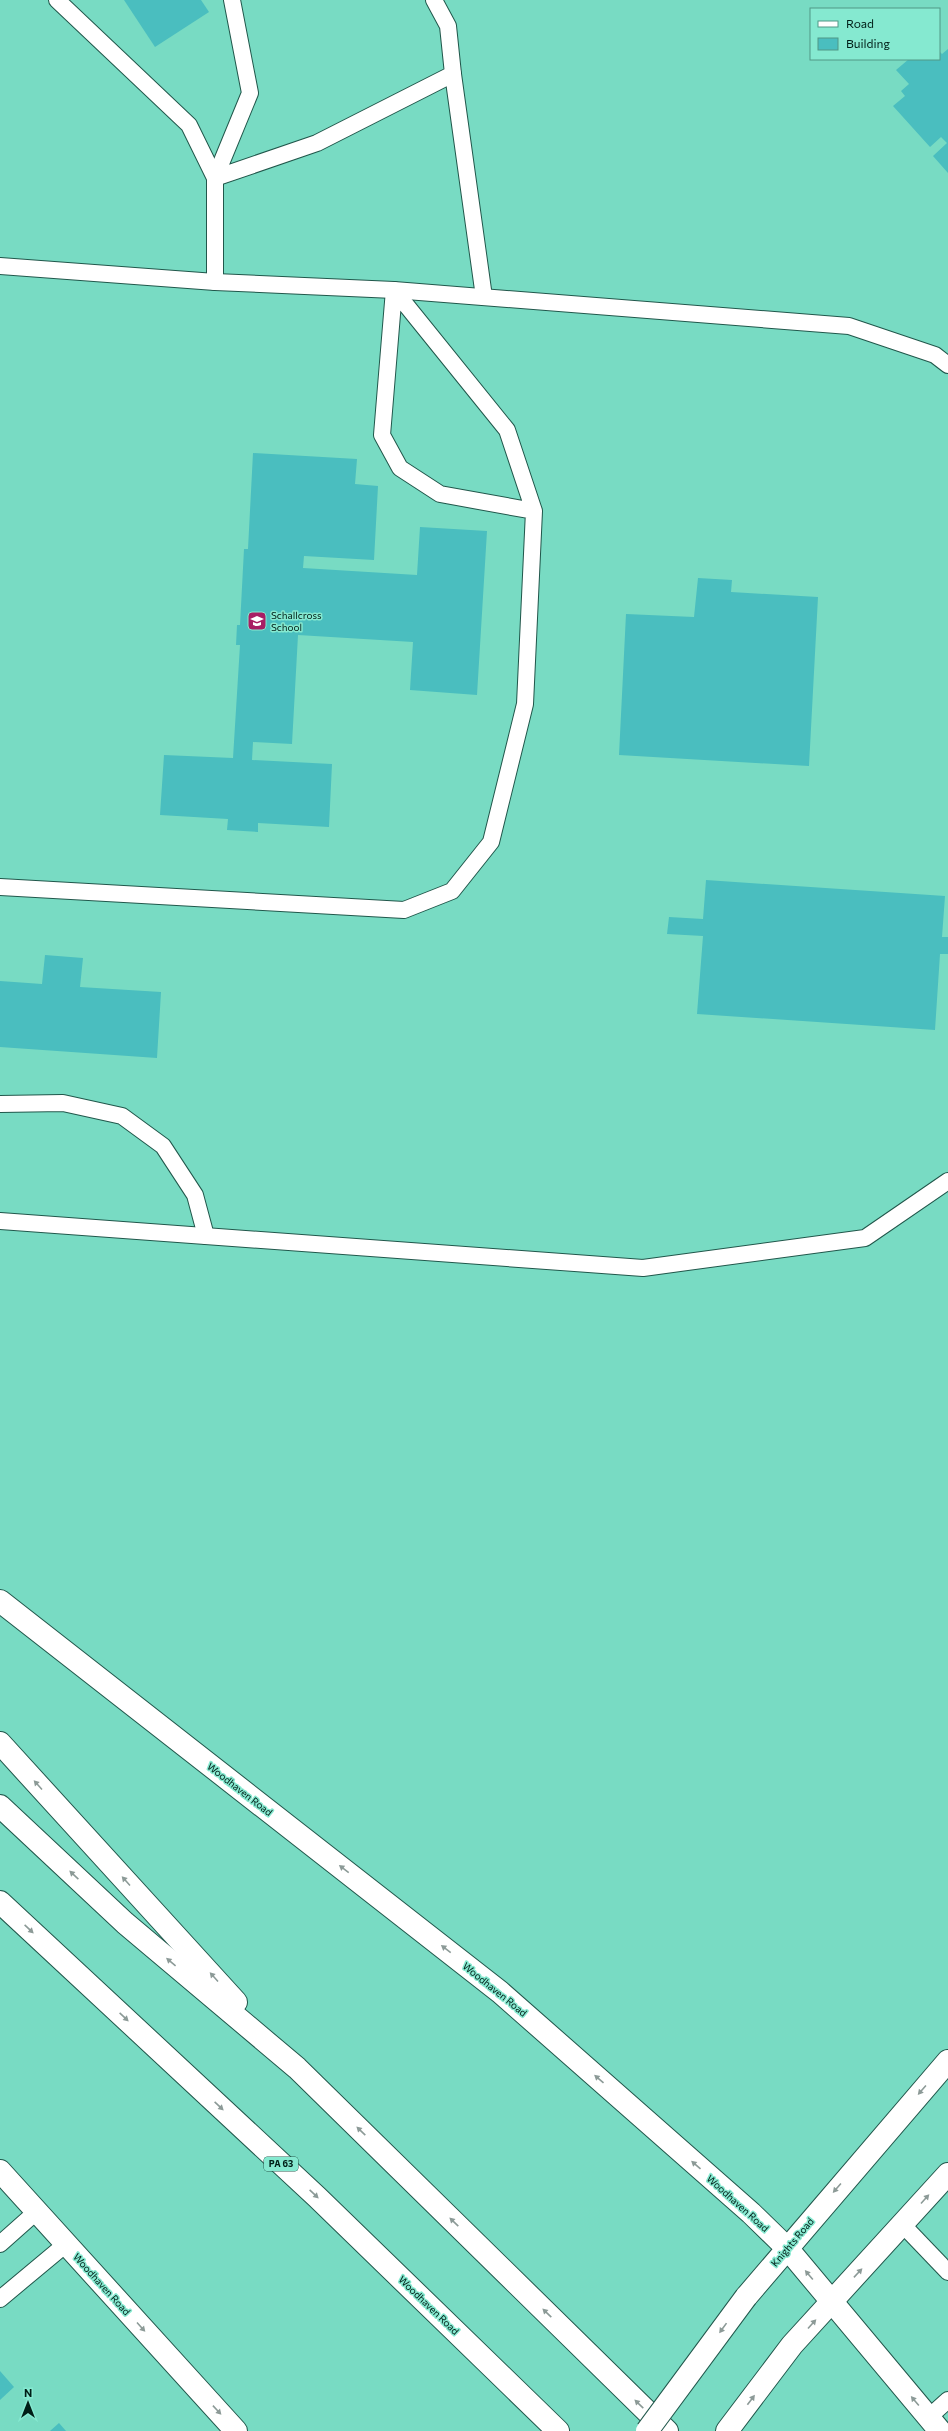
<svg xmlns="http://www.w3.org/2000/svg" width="948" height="2431" font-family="Commissioner,sans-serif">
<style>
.building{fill:#4abebf}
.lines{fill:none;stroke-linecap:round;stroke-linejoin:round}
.service-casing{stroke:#21574b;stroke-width:18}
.primary-casing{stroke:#21574b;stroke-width:24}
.motorway-casing{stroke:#21574b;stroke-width:24}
.service{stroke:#fff;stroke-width:16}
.primary{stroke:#fff;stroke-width:22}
.motorway{stroke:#fff;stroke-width:22}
.primary-bridge-casing{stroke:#21574b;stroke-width:24;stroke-linecap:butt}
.primary-bridge{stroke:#fff;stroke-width:22}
.oneway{fill:#8c9a97}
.labels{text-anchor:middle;stroke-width:3;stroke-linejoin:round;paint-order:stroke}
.shield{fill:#85e9d0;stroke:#285b4e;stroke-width:1}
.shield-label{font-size:9px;font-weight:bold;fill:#001e17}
.poi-label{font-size:10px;fill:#001e17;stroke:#85e9d0;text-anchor:start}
.street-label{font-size:10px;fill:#001e17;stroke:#85e9d0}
</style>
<rect width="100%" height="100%" fill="#78dbc3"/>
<g class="building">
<path d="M124,0H201L209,12L155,47Z"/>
<path d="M948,49V173L933,156L947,143L941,137L930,147L893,106L905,96L901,91L909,84L896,70L909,59H939V51L942,54Z"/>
<path d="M253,453L357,459L355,484L378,486L374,560L304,556L303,568L417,575L420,527L487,531L477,695L410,690L413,642L298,635L292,744L253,742L252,760L332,764L329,827L258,823V832L227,830L228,819L160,815L164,755L233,758L240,645H236L237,625H240L244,549H248Z"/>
<path d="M698,578L732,580L731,592L818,597L809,766L619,755L626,614L694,617Z"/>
<path d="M706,880L945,896L942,937H948V954H940L935,1030L697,1014L703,936L667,934L669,917L703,919Z"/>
<path d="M45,955L83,958L80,987L161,992L157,1058L0,1047V981L42,984Z"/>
<path d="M0,2371L14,2387L0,2400Z"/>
<path d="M59,2423L66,2431H50Z"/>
</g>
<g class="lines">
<g class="service-casing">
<g id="service">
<path d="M57,0L189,125L215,178V282"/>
<path d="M232,0L250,93L215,178L317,143L453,74L448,26L434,0"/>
<path d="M453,74L484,297"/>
<path d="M0,266L215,282L394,290L849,326L935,355L948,365"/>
<path d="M0,887L404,910L452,891L491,842L525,704L534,511L507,430L394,290L382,435L400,468L440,494L534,511"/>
<path d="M0,1104L63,1103L122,1116L163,1146L195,1195L206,1236"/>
<path d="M0,1221L643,1268L865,1238L948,1181"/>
<path d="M902,2224L948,2272"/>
<path d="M0,2244L36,2212"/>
<path d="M0,2299L66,2244"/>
<path d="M928,2418L948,2400"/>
</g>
</g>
<g class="primary-casing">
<g id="primary">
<path d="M0,1601L500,1992L751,2213L787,2248L940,2431"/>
<path d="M0,2171L236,2431"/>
<path d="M746,2297L948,2061"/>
<path d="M727,2431L792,2345L948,2174"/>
</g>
</g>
<g class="motorway-casing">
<g id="motorway">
<path d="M0,1743L236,2002"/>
<path d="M0,1806L125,1923L297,2068L667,2431"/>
<path d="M0,1902L317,2197L558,2431"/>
</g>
</g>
<use href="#service" class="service"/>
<use href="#primary" class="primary"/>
<use href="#motorway" class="motorway"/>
<g class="primary-bridge-casing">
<path id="primary-bridge" d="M647,2431L746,2297"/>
</g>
<use href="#primary-bridge" class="primary-bridge"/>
</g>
<defs><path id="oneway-solid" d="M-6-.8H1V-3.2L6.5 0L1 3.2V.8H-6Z"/></defs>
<g class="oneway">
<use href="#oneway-solid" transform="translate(38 1785) rotate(-132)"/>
<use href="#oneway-solid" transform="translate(344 1869) rotate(-142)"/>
<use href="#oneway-solid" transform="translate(74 1875) rotate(-137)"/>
<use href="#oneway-solid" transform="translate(126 1881) rotate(-132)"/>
<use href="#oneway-solid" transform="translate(29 1929) rotate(43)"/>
<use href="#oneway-solid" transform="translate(446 1949) rotate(-142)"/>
<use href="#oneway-solid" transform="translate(171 1962) rotate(-140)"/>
<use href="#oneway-solid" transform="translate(214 1977) rotate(-132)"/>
<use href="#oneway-solid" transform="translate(124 2017) rotate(43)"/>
<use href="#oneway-solid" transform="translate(599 2079) rotate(-139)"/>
<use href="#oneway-solid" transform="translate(922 2090) rotate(131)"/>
<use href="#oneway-solid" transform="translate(219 2106) rotate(43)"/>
<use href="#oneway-solid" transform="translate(361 2131) rotate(-136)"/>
<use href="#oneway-solid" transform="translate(696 2165) rotate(-139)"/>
<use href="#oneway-solid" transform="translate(837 2188) rotate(131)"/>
<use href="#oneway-solid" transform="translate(314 2194) rotate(43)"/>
<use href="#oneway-solid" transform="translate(925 2199) rotate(-48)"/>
<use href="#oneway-solid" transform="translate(454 2222) rotate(-136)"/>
<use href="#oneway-solid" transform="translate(858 2273) rotate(-47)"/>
<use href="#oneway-solid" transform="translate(809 2275) rotate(-130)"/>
<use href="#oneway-solid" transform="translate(547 2313) rotate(-136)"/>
<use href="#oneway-solid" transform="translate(812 2324) rotate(-48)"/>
<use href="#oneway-solid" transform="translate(141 2327) rotate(48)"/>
<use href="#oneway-solid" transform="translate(723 2328) rotate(126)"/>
<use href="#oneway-solid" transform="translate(751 2400) rotate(-53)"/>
<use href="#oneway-solid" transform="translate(915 2401) rotate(-130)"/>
<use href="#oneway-solid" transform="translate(639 2404) rotate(-136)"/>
<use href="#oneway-solid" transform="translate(217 2410) rotate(47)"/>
</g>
<defs>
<g id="school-square" transform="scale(1)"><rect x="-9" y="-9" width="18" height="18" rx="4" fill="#a81e64" stroke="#85e9d0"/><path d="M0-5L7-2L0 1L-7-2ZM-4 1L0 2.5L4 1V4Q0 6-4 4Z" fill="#fff"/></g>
</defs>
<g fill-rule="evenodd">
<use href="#school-square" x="257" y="621"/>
</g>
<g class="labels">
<rect class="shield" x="264" y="2157" width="34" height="14" rx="3"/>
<g class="shield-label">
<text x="281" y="2167">PA 63</text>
</g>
<g class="poi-label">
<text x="271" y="619">Schallcross<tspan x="271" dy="12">School</tspan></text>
</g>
<g class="street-label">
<text transform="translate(240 1789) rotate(38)" y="4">Woodhaven Road</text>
<text transform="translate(495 1989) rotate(39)" y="4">Woodhaven Road</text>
<text transform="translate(738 2203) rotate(42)" y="4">Woodhaven Road</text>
<text transform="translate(792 2242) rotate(-50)" y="4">Knights Road</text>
<text transform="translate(102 2284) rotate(48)" y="4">Woodhaven Road</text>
<text transform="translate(429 2305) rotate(44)" y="4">Woodhaven Road</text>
</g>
</g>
<rect x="810" y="8" width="130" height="52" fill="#85e9d0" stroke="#509886"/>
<rect x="818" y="21" width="20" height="6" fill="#ffffff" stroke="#509886"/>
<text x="846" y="28" font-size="12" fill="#001e17">Road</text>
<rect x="818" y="38" width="20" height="12" fill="#4abebf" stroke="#509886"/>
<text x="846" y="48" font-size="12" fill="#001e17">Building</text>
<g transform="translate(28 2403)" stroke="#85e9d0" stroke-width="3" paint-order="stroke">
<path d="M0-3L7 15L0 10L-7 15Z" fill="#001e17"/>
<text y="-6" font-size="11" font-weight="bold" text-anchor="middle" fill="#001e17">N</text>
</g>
</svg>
